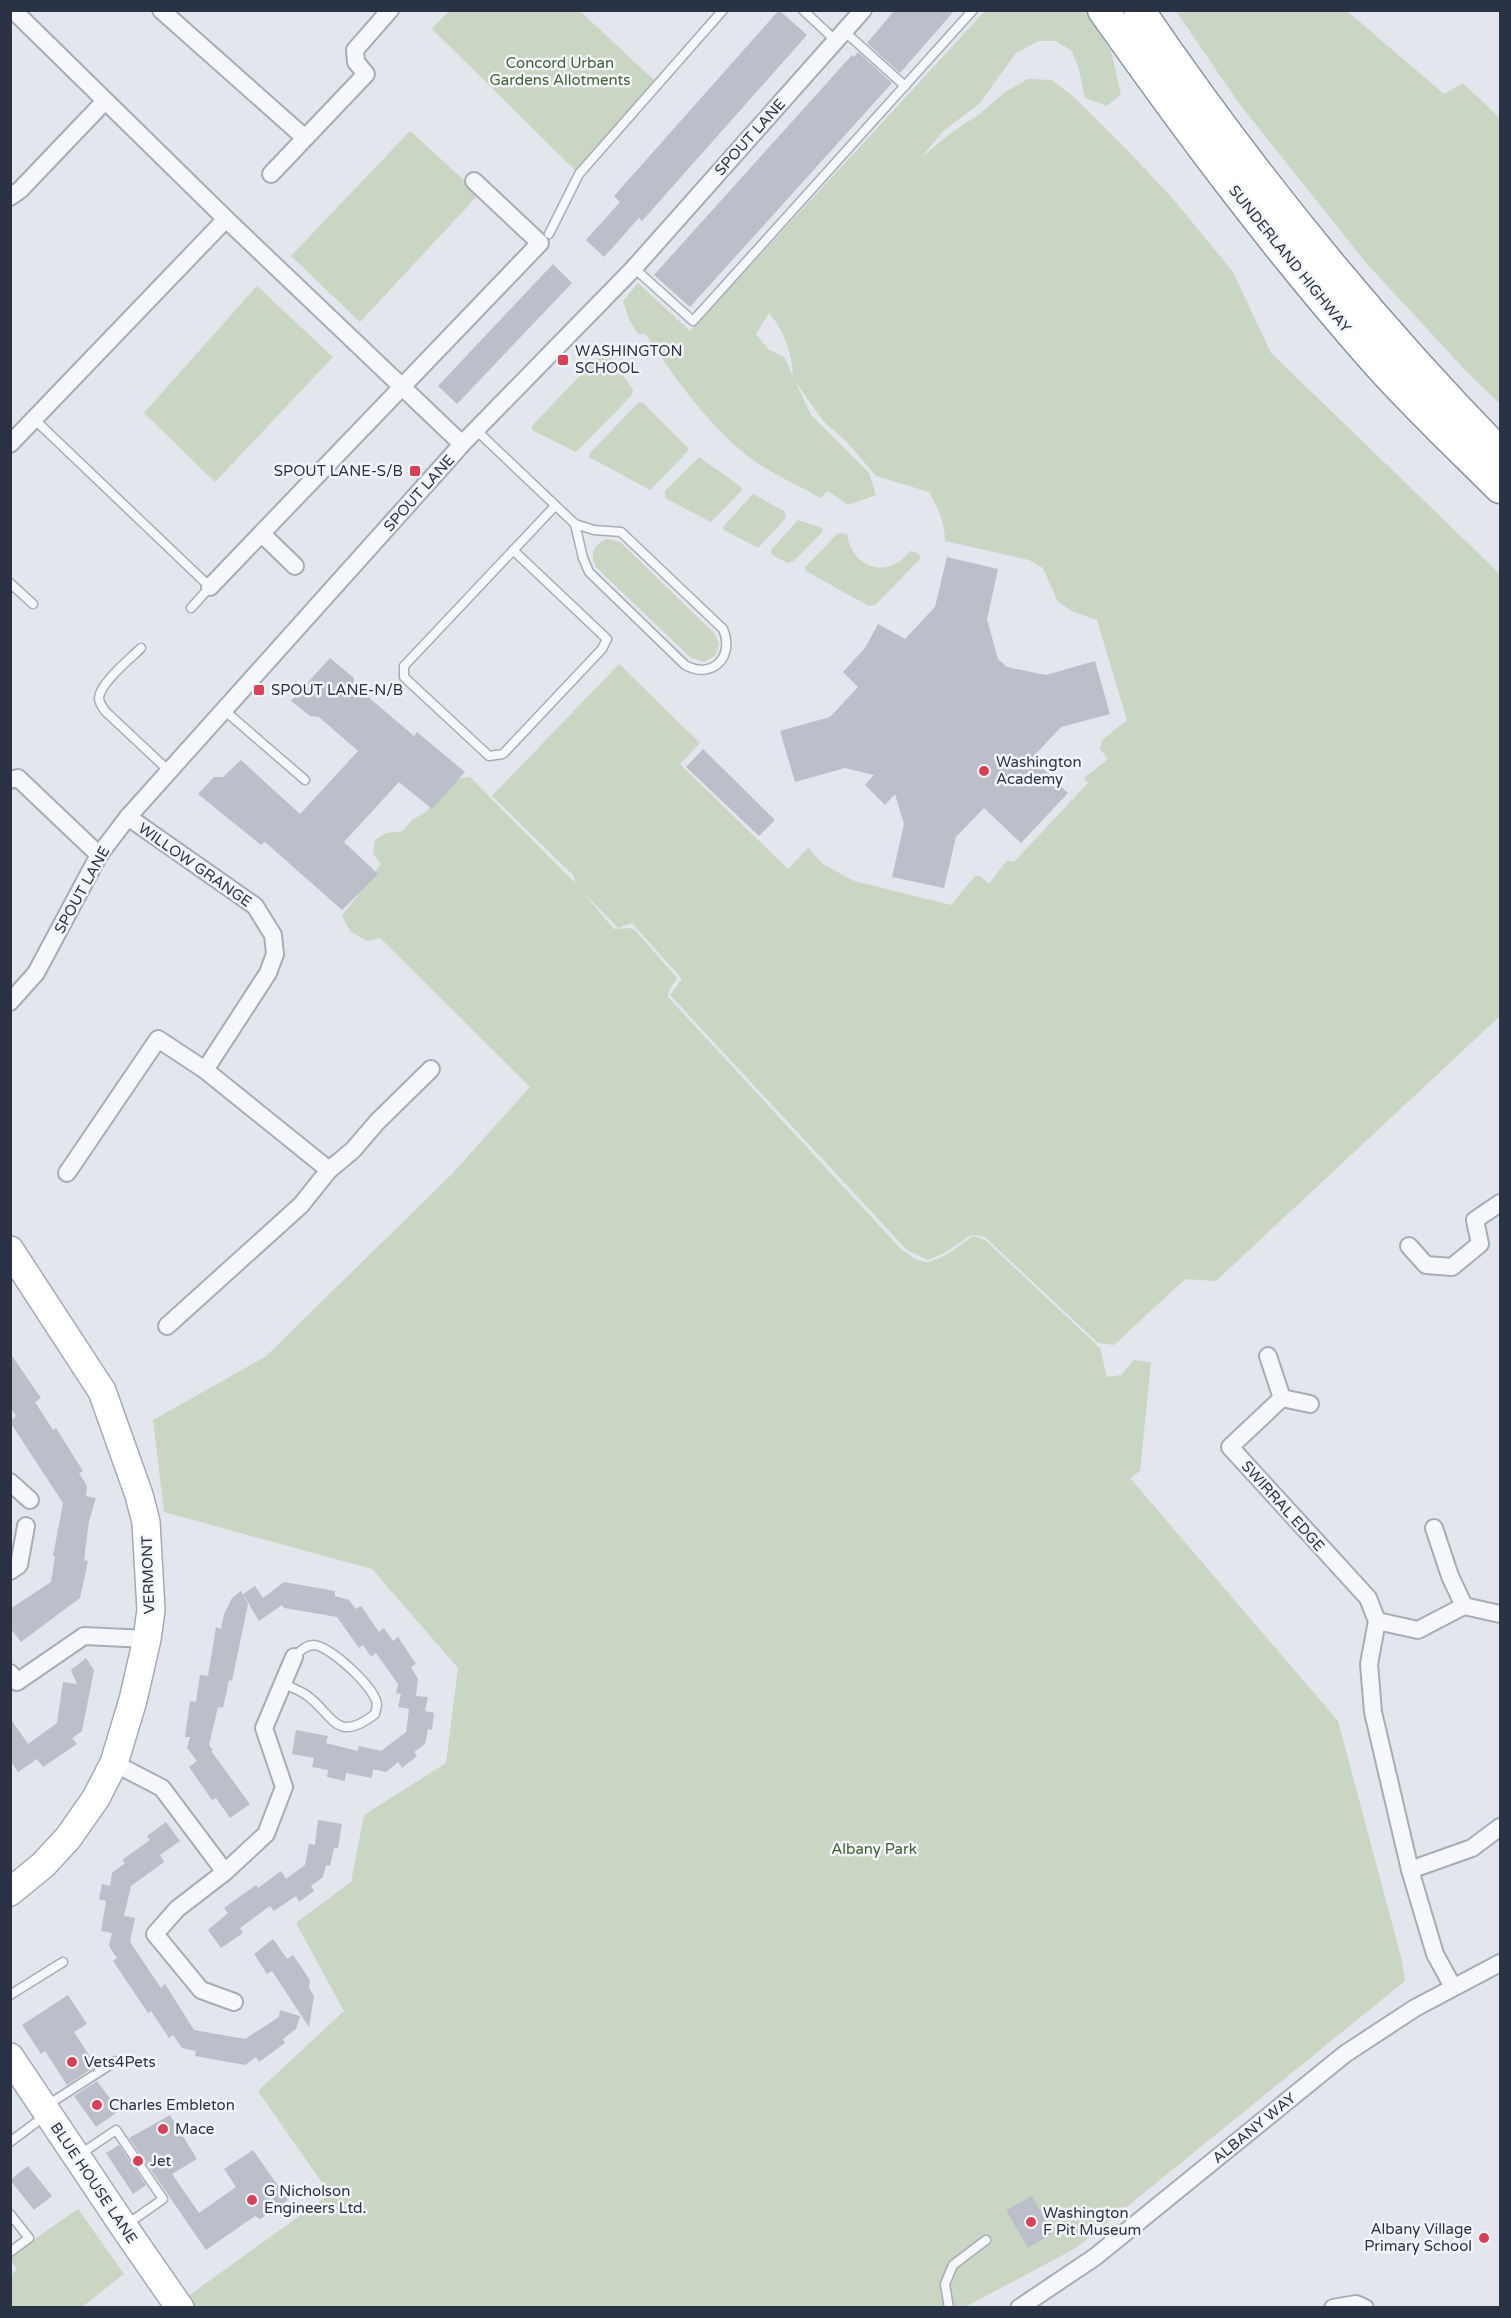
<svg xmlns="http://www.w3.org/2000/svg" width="1511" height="2318" font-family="'Varela Round',sans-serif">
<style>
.green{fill:#c8d6c3;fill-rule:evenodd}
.building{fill:#babfca}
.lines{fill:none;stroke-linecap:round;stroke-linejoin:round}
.lane-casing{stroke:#a7adb7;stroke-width:11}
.street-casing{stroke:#a7adb7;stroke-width:20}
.primary-casing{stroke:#a1aab8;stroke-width:30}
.highway-casing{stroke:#8993a3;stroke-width:33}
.lane{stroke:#f6f7fa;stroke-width:8}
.street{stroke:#f6f7fa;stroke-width:16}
.primary{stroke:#fff;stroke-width:27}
.highway{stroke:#fff;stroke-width:30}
.poi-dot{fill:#d74257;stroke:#f3f5f9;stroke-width:2}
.labels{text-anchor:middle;stroke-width:5;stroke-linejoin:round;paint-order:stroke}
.park-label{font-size:15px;fill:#3e6236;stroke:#f3f5f9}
.street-label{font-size:15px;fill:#293345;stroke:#f3f5f9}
.poi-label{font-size:15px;fill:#293345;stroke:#f3f5f9;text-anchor:start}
</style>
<rect width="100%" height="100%" fill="#e3e6ec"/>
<g class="green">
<path d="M449,11H580L657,83L579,174L432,29Z"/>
<path d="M985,11H1084L1111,51L1121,94L1107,106L1085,98L1079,70L1072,51L1056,41H1038L1016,53L979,104L943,131L921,158L951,133L981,113L1005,92L1028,79L1052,80L1075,98L1129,152L1174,200L1233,272L1271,353L1500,574V1016L1216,1281L1185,1279L1114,1345L1098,1343L984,1236L971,1235L944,1253L928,1260L907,1250L670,995L682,979L632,923L618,928L580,889L614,929L629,928L635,930L677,978L669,990L668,997L900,1248C908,1254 916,1261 926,1262C939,1262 962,1244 973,1236L985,1240L1100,1348L1107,1377L1121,1375L1134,1360L1151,1362L1140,1471L1130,1478L1338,1721L1402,1961L1405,1981L1076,2248L965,2307H191L184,2299L330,2194L258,2091L344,2011L296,1923L351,1882L364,1815L446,1763L458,1668L372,1569L164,1512L153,1420L265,1357L453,1173L530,1087L380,938L367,941L350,931L342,916L381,864L373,854L375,840L386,833L403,831L412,820L427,811L437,794L453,779L470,777L576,884L573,875L492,796L619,664L700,743L680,764L788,869L808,848L823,864L854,881L951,905L975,876H980L989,884L1007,860L1014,862L1088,783L1084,778L1108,759L1100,749L1102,740L1127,720L1097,620L1074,612L1058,602L1043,568L1029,560L945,541C945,522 938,508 929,492L876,476L847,442L823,421L795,381L811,415L869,473L876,495L848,505L828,491L820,498C796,484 767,472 745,454C705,420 674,378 646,334H638L629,319L623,301L638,283L690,331ZM769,313C784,330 792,353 793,376L784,357L768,349L756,334Z"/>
<path d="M1176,11H1347L1444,94L1463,83L1500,118V404L1468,373L1367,264L1238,102Z"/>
<path d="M410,131L479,194L360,322L291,256Z"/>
<path d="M257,286L333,357L215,482L144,413Z"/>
<path d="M607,352L633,390L632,395L576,452L532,430V426L588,367Z"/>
<path d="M642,402L688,448V451L650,490L589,457L590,453L638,403Z"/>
<path d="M699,457L740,486L742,490L711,522L665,498V491Z"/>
<path d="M753,494L784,511L786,518L759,547H756L724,530L723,527Z"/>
<path d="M798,520L822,528L823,531L794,561L788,563L772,555L771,550Z"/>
<path d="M838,533L847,534C852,569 889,580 910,551L918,553L921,558L875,605L869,606L806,571L805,567Z"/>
<path d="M608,539L620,542L715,634L719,645L715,656L704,662L691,658L596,567C589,554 594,543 608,539Z"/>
<path d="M78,2209L124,2274L82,2307H11V2275L17,2270L11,2261L10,2256Z"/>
</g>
<g class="building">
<path d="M779,10L807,35L642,221L639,218L604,257L586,240L620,202L614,196Z"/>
<path d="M895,10H955L900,73L867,43Z"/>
<path d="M858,52L892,83L690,307L654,275L852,55L854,57Z"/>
<path d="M553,264L572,283L457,404L438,386Z"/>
<path d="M947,557L998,569L987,619L998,659L1007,667L1046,675L1095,661L1110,714L1061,727L1032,758L1068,793L1021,843L984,808L956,837L944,888L892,877L904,824L895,794L885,805L865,785L874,775L845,768L795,782L780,731L830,717L858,687L843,672L865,648L878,624L905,639L935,607Z"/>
<path d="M330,658L354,678L353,684L414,736L417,732L465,772L432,809L399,782L344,842L378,874L342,910L265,842L261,845L198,794L214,777H223L241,760L300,814L358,751L319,717L310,716L291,701Z"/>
<path d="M703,749L775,820L759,836L686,767Z"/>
<path d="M10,1353L41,1398L35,1402L53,1430L56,1428L83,1471L79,1473L87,1486L86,1496L96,1498L89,1521L84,1560L88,1561L80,1598L21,1642L10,1628V1609L51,1582L55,1556H53L63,1503L10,1422L16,1416L10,1407Z"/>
<path d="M284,1582L335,1591V1596L349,1600L356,1609L361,1606L379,1632L384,1628L393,1641L398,1637L416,1664L411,1667L418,1679L416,1696L428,1697L425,1711L434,1713L432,1730L428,1729L425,1744L414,1752L417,1756L402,1768L398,1762L386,1772L373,1769L372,1778L346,1773L345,1781L327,1777L328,1770L312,1767L314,1758L292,1754L296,1730L328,1736L326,1743L358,1751L359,1746L381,1751L406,1732L409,1709L398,1707L401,1694L396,1693L398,1684L376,1653L371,1657L363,1645L359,1648L337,1617L284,1608L282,1605L259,1621L243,1594L255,1586L263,1598Z"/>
<path d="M241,1591L248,1604L232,1681L229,1680L223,1708L218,1707L209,1745L213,1750L211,1751L250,1804L230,1818L216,1798L212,1800L189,1767L197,1761L187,1748L190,1737H185L190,1701L196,1702L200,1675L208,1676L216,1627L221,1629L224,1614L232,1598Z"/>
<path d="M86,1658L94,1670L82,1731L72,1738L77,1744L43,1767L37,1759L18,1772L10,1760V1718L28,1744L57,1723L63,1682L77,1684L71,1670Z"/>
<path d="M318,1820L342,1824L338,1848H334L330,1866L326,1865L323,1877L311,1886L314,1891L299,1902L296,1896L274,1911L270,1906L240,1928L243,1933L221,1948L208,1930L228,1913L224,1908L256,1885L258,1888L281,1871L286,1879L305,1865L309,1844L315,1845Z"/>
<path d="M166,1822L180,1841L160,1855L164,1862L131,1886L124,1916L135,1918L130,1942L161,1988L165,1984L194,2030L245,2039L279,2017L280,2010L300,2016L296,2029L283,2039L285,2043L259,2062L256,2057L245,2065L195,2056L196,2051L182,2048L173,2035L169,2038L151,2011L148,2013L113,1961L117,1958L109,1946L112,1933L101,1931L106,1901L99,1899L102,1884L110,1886L112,1873L125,1863L122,1860L150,1840L147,1836Z"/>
<path d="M273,1939L287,1959L293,1955L310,1980L309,1988L314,1996L309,2027L272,1971L267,1974L254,1954Z"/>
<path d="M68,1995L87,2024L74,2032L96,2066L67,2085L45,2051L41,2054L22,2025Z"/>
<path d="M97,2081L119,2111L96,2127L74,2096Z"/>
<path d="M170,2115L197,2159L172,2174L199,2213L236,2187L224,2169L253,2150L288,2200L260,2219L255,2216L206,2250L129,2138Z"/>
<path d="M119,2145L146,2185L133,2194L106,2153Z"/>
<path d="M28,2166L52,2196L34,2210L10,2180Z"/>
<path d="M1032,2196L1053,2233L1028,2248L1006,2210Z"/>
</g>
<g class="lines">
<g class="lane-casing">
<g id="lane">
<path d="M803,10L836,41"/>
<path d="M844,31L905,86"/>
<path d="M549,234L579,174L723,10"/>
<path d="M634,268L693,321L973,10"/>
<path d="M34,419L210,587L191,608"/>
<path d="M476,430L575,524"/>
<path d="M575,524L594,530L621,532L723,629C735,657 712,680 685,665L589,572L583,558Z"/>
<path d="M513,550L607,639L602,649L503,754L489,756L404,677V666L555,506"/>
<path d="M10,583L33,604"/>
<path d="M141,648C130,659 100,683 99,698C99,703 102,706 105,711L169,771"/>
<path d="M224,710L305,780"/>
<path d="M283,1683C290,1687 298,1690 305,1694C334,1714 335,1745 375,1714C375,1713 377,1706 377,1705C376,1688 330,1646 314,1645C306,1645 300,1651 294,1657"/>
<path d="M10,1995L63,1962"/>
<path d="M46,2106L116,2061"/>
<path d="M10,2142L46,2115"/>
<path d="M79,2155L116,2130L163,2199L126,2225"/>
<path d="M10,2214L29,2238L10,2252"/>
<path d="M949,2308L945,2284L953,2265L986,2240"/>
</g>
</g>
<g class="street-casing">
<g id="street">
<path d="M13,10L226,219L462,444"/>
<path d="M161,10L305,138"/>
<path d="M271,174L366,74L356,62L355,50L390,10"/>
<path d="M10,197L20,190L105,101"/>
<path d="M10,444L226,219"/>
<path d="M262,534L295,566"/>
<path d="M210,587L540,243L474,181"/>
<path d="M10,780L18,778L99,855"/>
<path d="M128,817L255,906L273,935L275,954L268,973L205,1070"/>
<path d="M10,1002L36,973L99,855L128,817L464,442L634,268L863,10"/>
<path d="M67,1173L158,1039L205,1070L329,1170"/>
<path d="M1409,1246L1426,1265L1452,1267L1480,1244L1475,1220L1500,1203"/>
<path d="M167,1326L301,1205L329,1170L353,1150L377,1122L431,1069"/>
<path d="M1268,1356L1282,1398L1310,1404"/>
<path d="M1282,1398L1230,1447L1368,1598L1377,1621L1369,1664L1373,1712L1410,1870L1435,1954L1453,1987"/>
<path d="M10,1482L30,1500"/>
<path d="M1434,1528L1450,1576L1464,1606L1500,1614"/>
<path d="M10,1571L19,1565L26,1526"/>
<path d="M1377,1621L1418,1630L1464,1606"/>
<path d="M10,1673L17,1682L84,1636L147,1639"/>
<path d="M114,1763L162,1788L225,1872"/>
<path d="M1410,1870L1472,1848L1500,1827"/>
<path d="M234,2002L201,1990L155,1934L177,1909L225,1872L266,1834L284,1787L264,1728L294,1657"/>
<path d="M1019,2308L1095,2257L1345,2054L1415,2008L1500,1963"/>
<path d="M1333,2308L1356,2304L1365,2308"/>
</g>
</g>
<g class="primary-casing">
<g id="primary">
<path d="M10,1250L102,1391L139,1495L146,1522L151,1610L147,1639L133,1700L114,1763L96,1798L68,1838L43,1865L10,1892"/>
<path d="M10,2057L124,2227L180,2308"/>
</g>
</g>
<g class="highway-casing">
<g id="highway">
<path d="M1103,10C1187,129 1274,246 1370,355C1411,402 1457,445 1500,488"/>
<path d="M1139,10C1246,167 1367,317 1500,453"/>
</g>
</g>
<use href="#lane" class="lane"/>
<use href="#street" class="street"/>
<use href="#primary" class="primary"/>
<use href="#highway" class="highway"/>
</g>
<g class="poi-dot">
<rect x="557" y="354" width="12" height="12" rx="3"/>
<rect x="409" y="465" width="12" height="12" rx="3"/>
<rect x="253" y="684" width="12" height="12" rx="3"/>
<circle cx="984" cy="771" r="6"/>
<circle cx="72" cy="2062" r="6"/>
<circle cx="97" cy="2105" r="6"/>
<circle cx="163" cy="2129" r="6"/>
<circle cx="138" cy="2161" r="6"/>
<circle cx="252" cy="2200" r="6"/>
<circle cx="1031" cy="2222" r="6"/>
<circle cx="1484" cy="2238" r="6"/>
</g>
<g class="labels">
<g class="park-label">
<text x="560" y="68">Concord Urban<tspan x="560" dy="17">Gardens Allotments</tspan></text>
<text x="874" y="1854">Albany Park</text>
</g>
<g class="street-label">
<text transform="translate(750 137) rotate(-48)" y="5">SPOUT LANE</text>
<text transform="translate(1290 259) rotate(51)" y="5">SUNDERLAND HIGHWAY</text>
<text transform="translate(419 493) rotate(-48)" y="5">SPOUT LANE</text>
<text transform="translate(195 865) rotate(35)" y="5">WILLOW GRANGE</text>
<text transform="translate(82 890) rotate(-61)" y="5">SPOUT LANE</text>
<text transform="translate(1283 1506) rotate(48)" y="5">SWIRRAL EDGE</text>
<text transform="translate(148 1575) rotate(-92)" y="5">VERMONT</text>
<text transform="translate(1254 2128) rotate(-39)" y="5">ALBANY WAY</text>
<text transform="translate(94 2183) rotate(56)" y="5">BLUE HOUSE LANE</text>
</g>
<g class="poi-label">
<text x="575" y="356">WASHINGTON<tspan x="575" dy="17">SCHOOL</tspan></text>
<text x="403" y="476" text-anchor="end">SPOUT LANE-S/B</text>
<text x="271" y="695">SPOUT LANE-N/B</text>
<text x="996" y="767">Washington<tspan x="996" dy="17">Academy</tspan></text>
<text x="84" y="2067">Vets4Pets</text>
<text x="109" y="2110">Charles Embleton</text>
<text x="175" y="2134">Mace</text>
<text x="150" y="2166">Jet</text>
<text x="264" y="2196">G Nicholson<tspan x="264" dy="17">Engineers Ltd.</tspan></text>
<text x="1043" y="2218">Washington<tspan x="1043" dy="17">F Pit Museum</tspan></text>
<text x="1472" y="2234" text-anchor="end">Albany Village<tspan x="1472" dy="17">Primary School</tspan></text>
</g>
</g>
<rect width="1511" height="2318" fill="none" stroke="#293345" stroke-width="24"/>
</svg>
